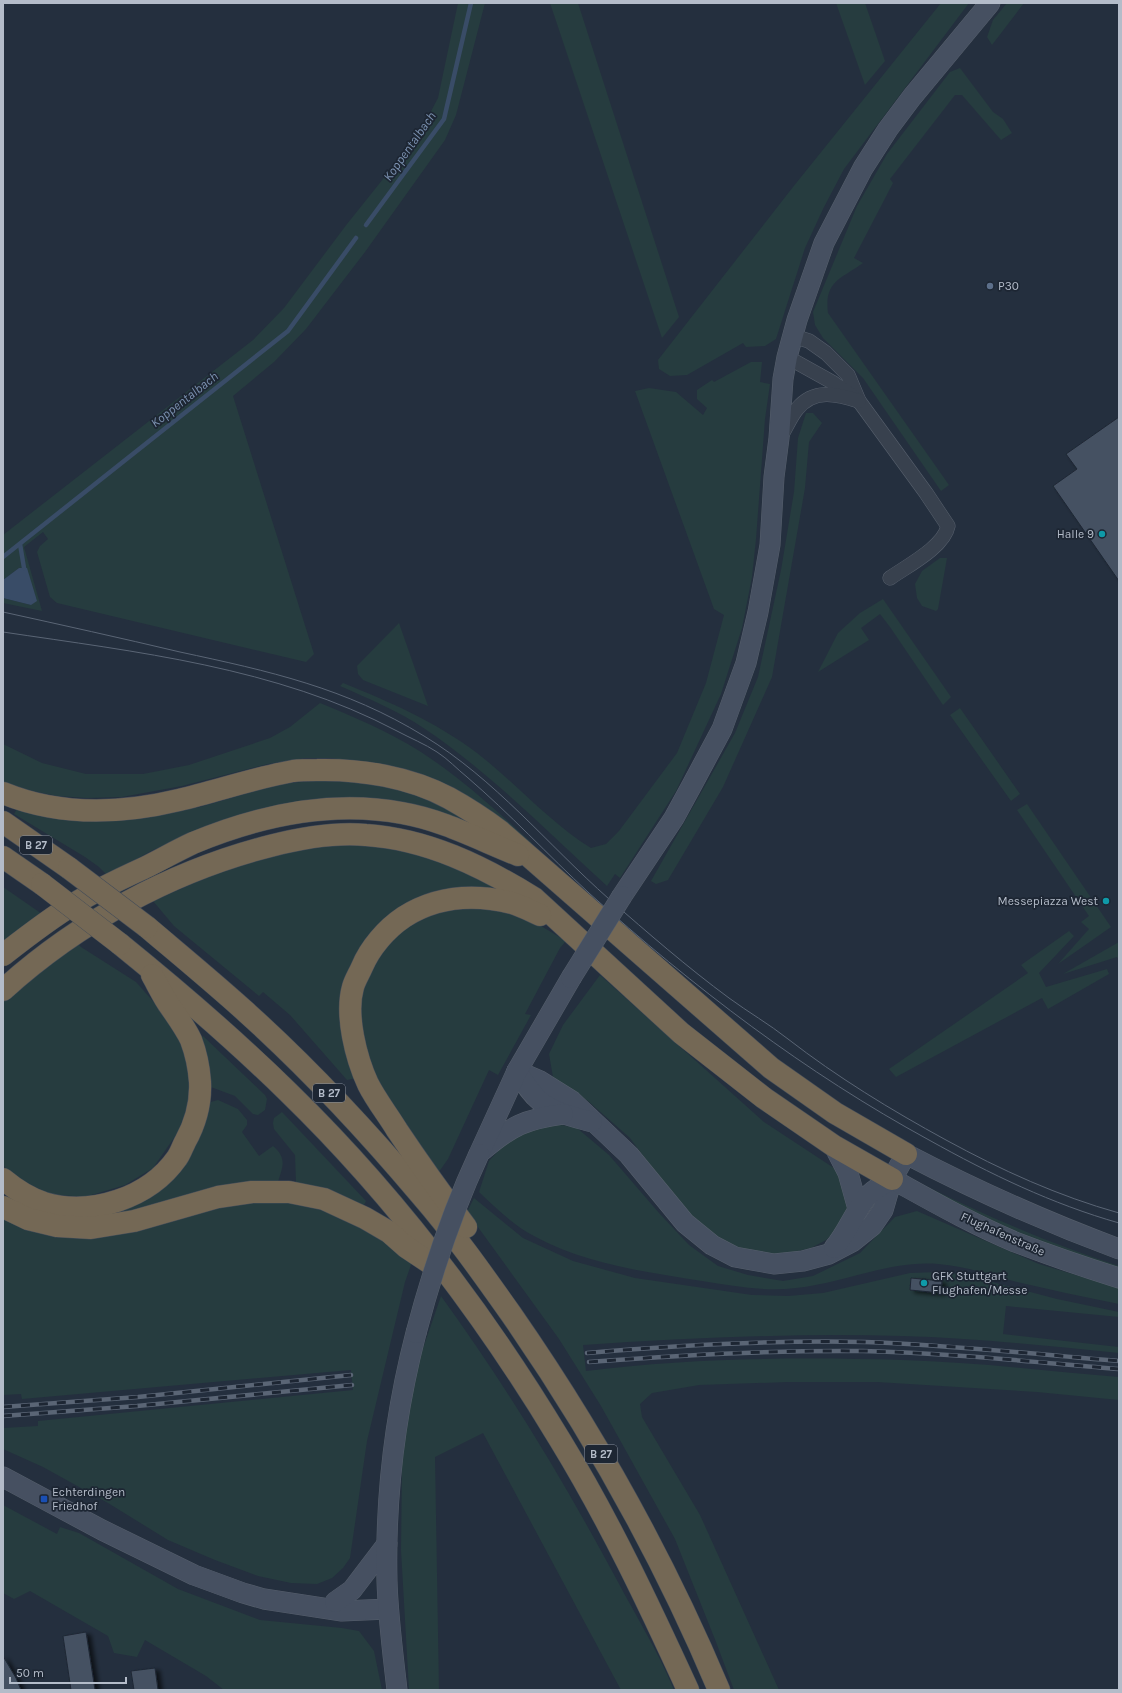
<svg xmlns="http://www.w3.org/2000/svg" width="1122" height="1693" font-family="Karla,sans-serif">
<style>
.green{fill:#263c3f}
.water{fill:#394c67}
.lines{fill:none;stroke-linecap:round;stroke-linejoin:round}
.stream{stroke:#394c67;stroke-width:4.5}
.building{fill:#455162;stroke:#1f2835;filter:url(#shadow)}
.street-casing{stroke:#565f6c;stroke-width:15}
.secondary-casing{stroke:#565f6c;stroke-width:21}
.highway-casing{stroke:#434c59;stroke-width:23}
.street{stroke:#38414e;stroke-width:14}
.secondary{stroke:#465061;stroke-width:20}
.highway{stroke:#746855;stroke-width:22}
.tram{stroke:#5a6575;stroke-width:1}
.rail-casing{stroke:#5a6575;stroke-width:4.5}
.rail{stroke:#1d2633;stroke-width:3;stroke-dasharray:9;stroke-linecap:butt}
.secondary-bridge-casing{stroke:#565f6c;stroke-width:21;stroke-linecap:butt}
.highway-bridge-casing{stroke:#434c59;stroke-width:23;stroke-linecap:butt}
.secondary-bridge{stroke:#465061;stroke-width:20}
.highway-bridge{stroke:#746855;stroke-width:22}
.service-dot{fill:#5c6f8a;stroke:#1d2633;stroke-width:1.5}
.culture-dot{fill:#0f9aa8;stroke:#1d2633;stroke-width:1.5}
.transit-dot{fill:#1a4fb4;stroke:#1d2633;stroke-width:1.5}
.labels{text-anchor:middle;stroke-width:3.5;stroke-linejoin:round;paint-order:stroke}
.shield{fill:#1d2633;stroke:#878f9c;stroke-width:1}
.shield-label{font-size:11px;font-weight:bold;fill:#b4bcc9}
.poi-label{font-size:12px;fill:#b4bcc9;stroke:#1d2633;text-anchor:start}
.street-label{font-size:12px;fill:#b4bcc9;stroke:#1d2633}
.water-label{font-size:13px;font-style:italic;fill:#7c92b1;stroke:#1d2633}
</style>
<defs>
<filter id="shadow"><feDropShadow dx="4.5" dy="2.5" stdDeviation="2" flood-color="#0009"/></filter>
</defs>
<rect width="100%" height="100%" fill="#242f3e"/>
<g class="green">
<path d="M458,3H485L456,115L445,140L365,252L306,329L274,362L233,396L314,654L306,662L57,603L50,597L37,552L40,546L48,539L43,532L24,547L42,611L3,603V598L31,605L19,568L3,580V535L253,340L284,308L347,224L419,134L438,98Z"/>
<path d="M550,3H578L679,317L662,338Z"/>
<path d="M836,3H865L885,61L865,85Z"/>
<path d="M941,3H969L844,169L823,209L805,248L776,339L765,346L746,347L743,343L687,375L670,376L659,369L658,360L793,187Z"/>
<path d="M1007,3H1024L992,45L987,37L993,20Z"/>
<path d="M960,68L993,112L1003,119L1012,133L1001,140L962,95H955L890,179L893,183L854,258L863,263C841,279 824,281 828,313L949,485L941,491L863,378L823,338L815,325L813,312L857,206L887,154L950,72Z"/>
<path d="M751,362H762L760,382L770,384L765,419L756,539L752,577L742,628L721,694L676,791L620,878L615,874L607,886C547,832 492,774 425,729C399,711 369,699 340,686L343,683C390,702 436,722 477,753C516,783 549,822 591,848L606,844L619,831L677,753L706,683L724,615L714,609L635,391L649,388L676,392L703,415L707,408L697,399V390L712,380L714,382Z"/>
<path d="M806,413H813L822,423L809,442L805,488L772,677L723,787L668,880L656,884L651,881L735,733L758,677L781,570L794,492L798,438Z"/>
<path d="M940,558H947L938,609L936,611L922,606L917,598L915,584L922,571Z"/>
<path d="M883,599L951,697L943,705L890,627L880,614L861,628L869,640L818,672L838,633L860,613Z"/>
<path d="M399,623L428,706L363,680L358,674L357,666Z"/>
<path d="M320,703C354,717 390,732 421,752C461,778 497,811 532,843L530,845L397,768L331,758H305L268,764L182,786L122,797L87,798L57,796L3,785V744L42,763L86,774H143L189,765L270,738L290,727Z"/>
<path d="M960,708L1020,794L1011,801L950,715Z"/>
<path d="M323,780L390,785L437,801L480,830L442,815L223,823L153,850L107,875L99,867L85,857L14,814L18,807L139,817L200,807L279,784Z"/>
<path d="M1027,804L1111,927L1058,964L1089,929L1081,922L1089,916L1017,810Z"/>
<path d="M352,841L451,861L507,891L457,890L365,946L356,1078L347,1080L290,1015L263,992L259,996L174,926L153,901L244,861L308,843Z"/>
<path d="M3,887L42,914L3,943Z"/>
<path d="M470,903L511,908L566,941L560,948L525,1014L531,1015L498,1075L489,1070L448,1159L436,1176L365,1059L357,999L371,962L395,932L427,914Z"/>
<path d="M1069,931L1074,936L1039,973L1046,987L1107,969L1109,974L1048,1009L1042,998L896,1077L889,1069L1028,973L1021,965Z"/>
<path d="M75,941L81,947L136,982L175,1026L189,1066L190,1101L178,1132L153,1168L125,1185L85,1197L46,1194L10,1173L3,1165V998Z"/>
<path d="M1119,942V960L1117,957L1063,974Z"/>
<path d="M600,975L764,1122L837,1170L848,1200L846,1214L840,1227L826,1240L811,1248L794,1252L771,1255L742,1250L720,1240L697,1223L661,1180L630,1138L588,1101L553,1077L549,1054L563,1025Z"/>
<path d="M203,1036L265,1095L267,1099L265,1110L258,1115L253,1114L235,1096L208,1086L200,1039Z"/>
<path d="M218,1100L238,1109L247,1120V1125L242,1132L259,1156L273,1146C287,1158 283,1166 278,1182L103,1219L102,1212L144,1198L207,1103Z"/>
<path d="M282,1112L366,1201L364,1205C342,1195 320,1189 296,1183L295,1155L274,1129L273,1123L274,1118Z"/>
<path d="M556,1124L577,1128L609,1155L659,1213L689,1245L718,1266L748,1275L783,1281L813,1276L860,1253L895,1217L917,1211L1039,1264L1119,1288V1304C1085,1297 1051,1290 1017,1282C991,1275 965,1266 938,1264C890,1260 844,1283 796,1288C765,1292 733,1286 702,1281C646,1272 585,1264 534,1236C513,1225 496,1208 479,1192L489,1161L511,1137L537,1127Z"/>
<path d="M922,1184C986,1216 1051,1244 1119,1266V1270L1002,1227L919,1188Z"/>
<path d="M267,1197L356,1218L412,1262L405,1282L367,1441L350,1558L343,1568L332,1578L317,1584L291,1583L258,1576L215,1560L168,1540L108,1503L43,1467L3,1449V1428L38,1426V1421L353,1390L351,1370L22,1399L21,1394L3,1395V1216L194,1211Z"/>
<path d="M474,1198L523,1238L573,1261L635,1278L752,1295L788,1296L823,1293L910,1273L939,1272L961,1274L1057,1299L1119,1312V1317L1006,1306L1003,1334L1119,1347V1353C1047,1346 975,1338 902,1336C796,1333 689,1338 583,1345L586,1371C690,1358 798,1357 902,1360C975,1362 1047,1371 1119,1377V1400L1037,1392L877,1382H788L699,1385L652,1393L640,1404L642,1417L700,1515L779,1690H734L716,1642L675,1539L601,1406L559,1339L467,1212Z"/>
<path d="M441,1296C507,1387 565,1483 618,1582C637,1618 659,1653 674,1690H621L483,1433L435,1457L439,1690H409L401,1550L402,1464L409,1406L418,1363Z"/>
<path d="M3,1505L57,1534L60,1527L79,1533L178,1589L260,1620L342,1628L359,1631L374,1651L382,1690H224L206,1676L145,1640L137,1657L114,1653L108,1636L30,1591L14,1599L3,1593Z"/>
</g>
<path class="water" d="M19,568H27L37,601L31,605L3,598V580Z"/>
<g class="lines">
<g class="stream">
<path d="M366,225L444,119L471,3"/>
<path d="M20,544L24,568"/>
<path d="M3,557L288,331L356,238"/>
</g>
</g>
<g class="building">
<path d="M1119,417V581L1053,486L1077,469L1066,454Z"/>
<path d="M911,1278L942,1281L941,1293L910,1290Z"/>
<path d="M86,1632L95,1690H71L63,1636Z"/>
<path d="M3,1656L16,1678L21,1690H3Z"/>
<path d="M155,1668L158,1690H134L131,1671Z"/>
</g>
<g class="lines">
<g class="street-casing">
<g id="street">
<path d="M793,336L809,341L826,353L848,375L859,401L926,493L948,526C944,547 907,566 890,578"/>
<path d="M787,357L832,382L852,396"/>
<path d="M781,436C786,428 791,416 797,409C814,388 837,394 859,401"/>
</g>
</g>
<g class="secondary-casing">
<g id="secondary">
<path d="M622,896L674,818L692,785L722,729L746,663L758,612L770,545L774,477L779,438L783,379L787,357L797,320L824,243L863,168L888,129L912,97L990,3"/>
<path d="M517,1071L540,1081L572,1101L629,1155L685,1223L712,1245L735,1257L774,1264L803,1261L829,1254L852,1242L872,1226L883,1210L892,1179L906,1154C975,1190 1046,1222 1119,1249"/>
<path d="M517,1071C524,1082 530,1093 540,1101C554,1113 574,1117 592,1122"/>
<path d="M834,1146L848,1173L858,1209"/>
<path d="M483,1150C511,1126 526,1119 563,1114"/>
<path d="M479,1154L517,1071L571,978"/>
<path d="M892,1179C932,1201 972,1224 1015,1242C1049,1255 1084,1267 1119,1278"/>
<path d="M834,1248C847,1233 854,1213 866,1198C873,1189 883,1185 892,1179"/>
<path d="M3,1477L102,1530L194,1575L243,1593L264,1599L342,1611L388,1609"/>
<path d="M335,1602L352,1590L387,1544"/>
<path d="M397,1690C393,1654 388,1617 387,1581C385,1497 395,1414 416,1333"/>
</g>
</g>
<g class="highway-casing">
<g id="highway">
<path d="M3,793C59,816 121,814 179,800C217,791 254,778 293,771C301,770 309,770 317,770C361,769 410,777 449,798C467,808 484,819 500,831L771,1068L835,1113L906,1154"/>
<path d="M3,822L69,868"/>
<path d="M3,857L42,884"/>
<path d="M147,927C180,955 214,983 246,1012C308,1068 366,1130 420,1194C453,1232 482,1273 511,1314C593,1432 663,1557 719,1690"/>
<path d="M120,944C178,991 234,1039 288,1092C393,1194 484,1314 560,1440C609,1520 649,1605 688,1690"/>
<path d="M3,955C26,937 49,919 74,904C96,890 120,879 144,868C160,860 176,851 193,843C258,816 332,800 402,813C443,820 480,840 518,855"/>
<path d="M3,990C78,922 172,871 270,846C301,838 333,832 366,835C427,839 482,866 534,898L681,1033L718,1062L764,1098L834,1146L892,1179"/>
<path d="M3,1179C15,1189 29,1198 44,1203C91,1217 149,1198 177,1158C180,1154 182,1148 185,1142C195,1124 201,1103 200,1082C199,1068 196,1053 191,1040C185,1027 175,1014 167,1002C162,994 157,984 152,975"/>
<path d="M3,1207L28,1219L57,1226L91,1228L134,1221L218,1197L252,1192H289L324,1199L365,1218L389,1232L406,1247L433,1265"/>
<path d="M466,1227C442,1195 419,1163 397,1130C388,1115 376,1100 368,1084C356,1058 345,1015 353,987C355,980 359,974 362,967C370,948 386,929 404,917C437,896 475,894 512,903C522,906 531,911 540,915"/>
</g>
</g>
<use href="#street" class="street"/>
<use href="#secondary" class="secondary"/>
<use href="#highway" class="highway"/>
<g class="tram">
<path d="M3,612C62,625 121,638 180,652C269,671 346,688 424,736C495,779 547,844 609,899C648,933 687,967 729,998C748,1012 769,1024 788,1039C837,1077 891,1110 946,1140C1001,1170 1058,1196 1119,1213"/>
<path d="M3,632C137,652 276,667 397,731C410,738 425,744 437,752C448,759 457,769 467,777C510,814 548,855 589,893C693,987 806,1073 929,1140C990,1174 1052,1204 1119,1223"/>
</g>
<g class="rail-casing">
<g id="rail">
<path d="M587,1353C680,1345 773,1340 865,1342C950,1345 1035,1354 1119,1361"/>
<path d="M589,1362C680,1355 772,1350 863,1351C949,1353 1034,1362 1119,1369"/>
<path d="M3,1407L138,1397L351,1375"/>
<path d="M3,1416L137,1406L352,1385"/>
</g>
</g>
<use href="#rail" class="rail"/>
<g class="secondary-bridge-casing">
<g id="secondary-bridge">
<path d="M571,978L622,896"/>
<path d="M416,1333C432,1272 452,1212 479,1154"/>
</g>
</g>
<g class="highway-bridge-casing">
<g id="highway-bridge">
<path d="M69,868L147,927"/>
<path d="M42,884L120,944"/>
</g>
</g>
<use href="#secondary-bridge" class="secondary-bridge"/>
<use href="#highway-bridge" class="highway-bridge"/>
</g>
<circle class="service-dot" cx="990" cy="286" r="4"/>
<g class="culture-dot">
<circle cx="1102" cy="534" r="4"/>
<circle cx="1106" cy="901" r="4"/>
<circle cx="924" cy="1283" r="4"/>
</g>
<rect class="transit-dot" x="40" y="1495" width="8" height="8" rx="2"/>
<g class="labels">
<g class="shield">
<rect x="20" y="836" width="32" height="18" rx="3"/>
<rect x="313" y="1084" width="32" height="18" rx="3"/>
<rect x="585" y="1445" width="32" height="18" rx="3"/>
</g>
<g class="shield-label">
<text x="36" y="849">B 27</text>
<text x="329" y="1097">B 27</text>
<text x="601" y="1458">B 27</text>
</g>
<g class="poi-label">
<text x="998" y="290">P30</text>
<text x="1094" y="538" text-anchor="end">Halle 9</text>
<text x="1098" y="905" text-anchor="end">Messepiazza West</text>
<text x="932" y="1280">GFK Stuttgart<tspan x="932" dy="14">Flughafen/Messe</tspan></text>
<text x="52" y="1496">Echterdingen<tspan x="52" dy="14">Friedhof</tspan></text>
</g>
<g class="street-label">
<text transform="translate(1003 1234) rotate(24)" y="4">Flughafenstraße</text>
</g>
<g class="water-label">
<text transform="translate(409 146) rotate(-55)" y="5">Koppentalbach</text>
<text transform="translate(184 399) rotate(-38)" y="5">Koppentalbach</text>
</g>
</g>
<rect width="1122" height="1693" fill="none" stroke="#b4bcc9" stroke-width="8"/>
<path d="M10 1677v6h116v-6" fill="none" stroke="#b4bcc9" stroke-width="2"/>
<text x="16" y="1677" font-size="12" fill="#b4bcc9" stroke="#1d2633" stroke-width="3" paint-order="stroke">50 m</text>
</svg>
